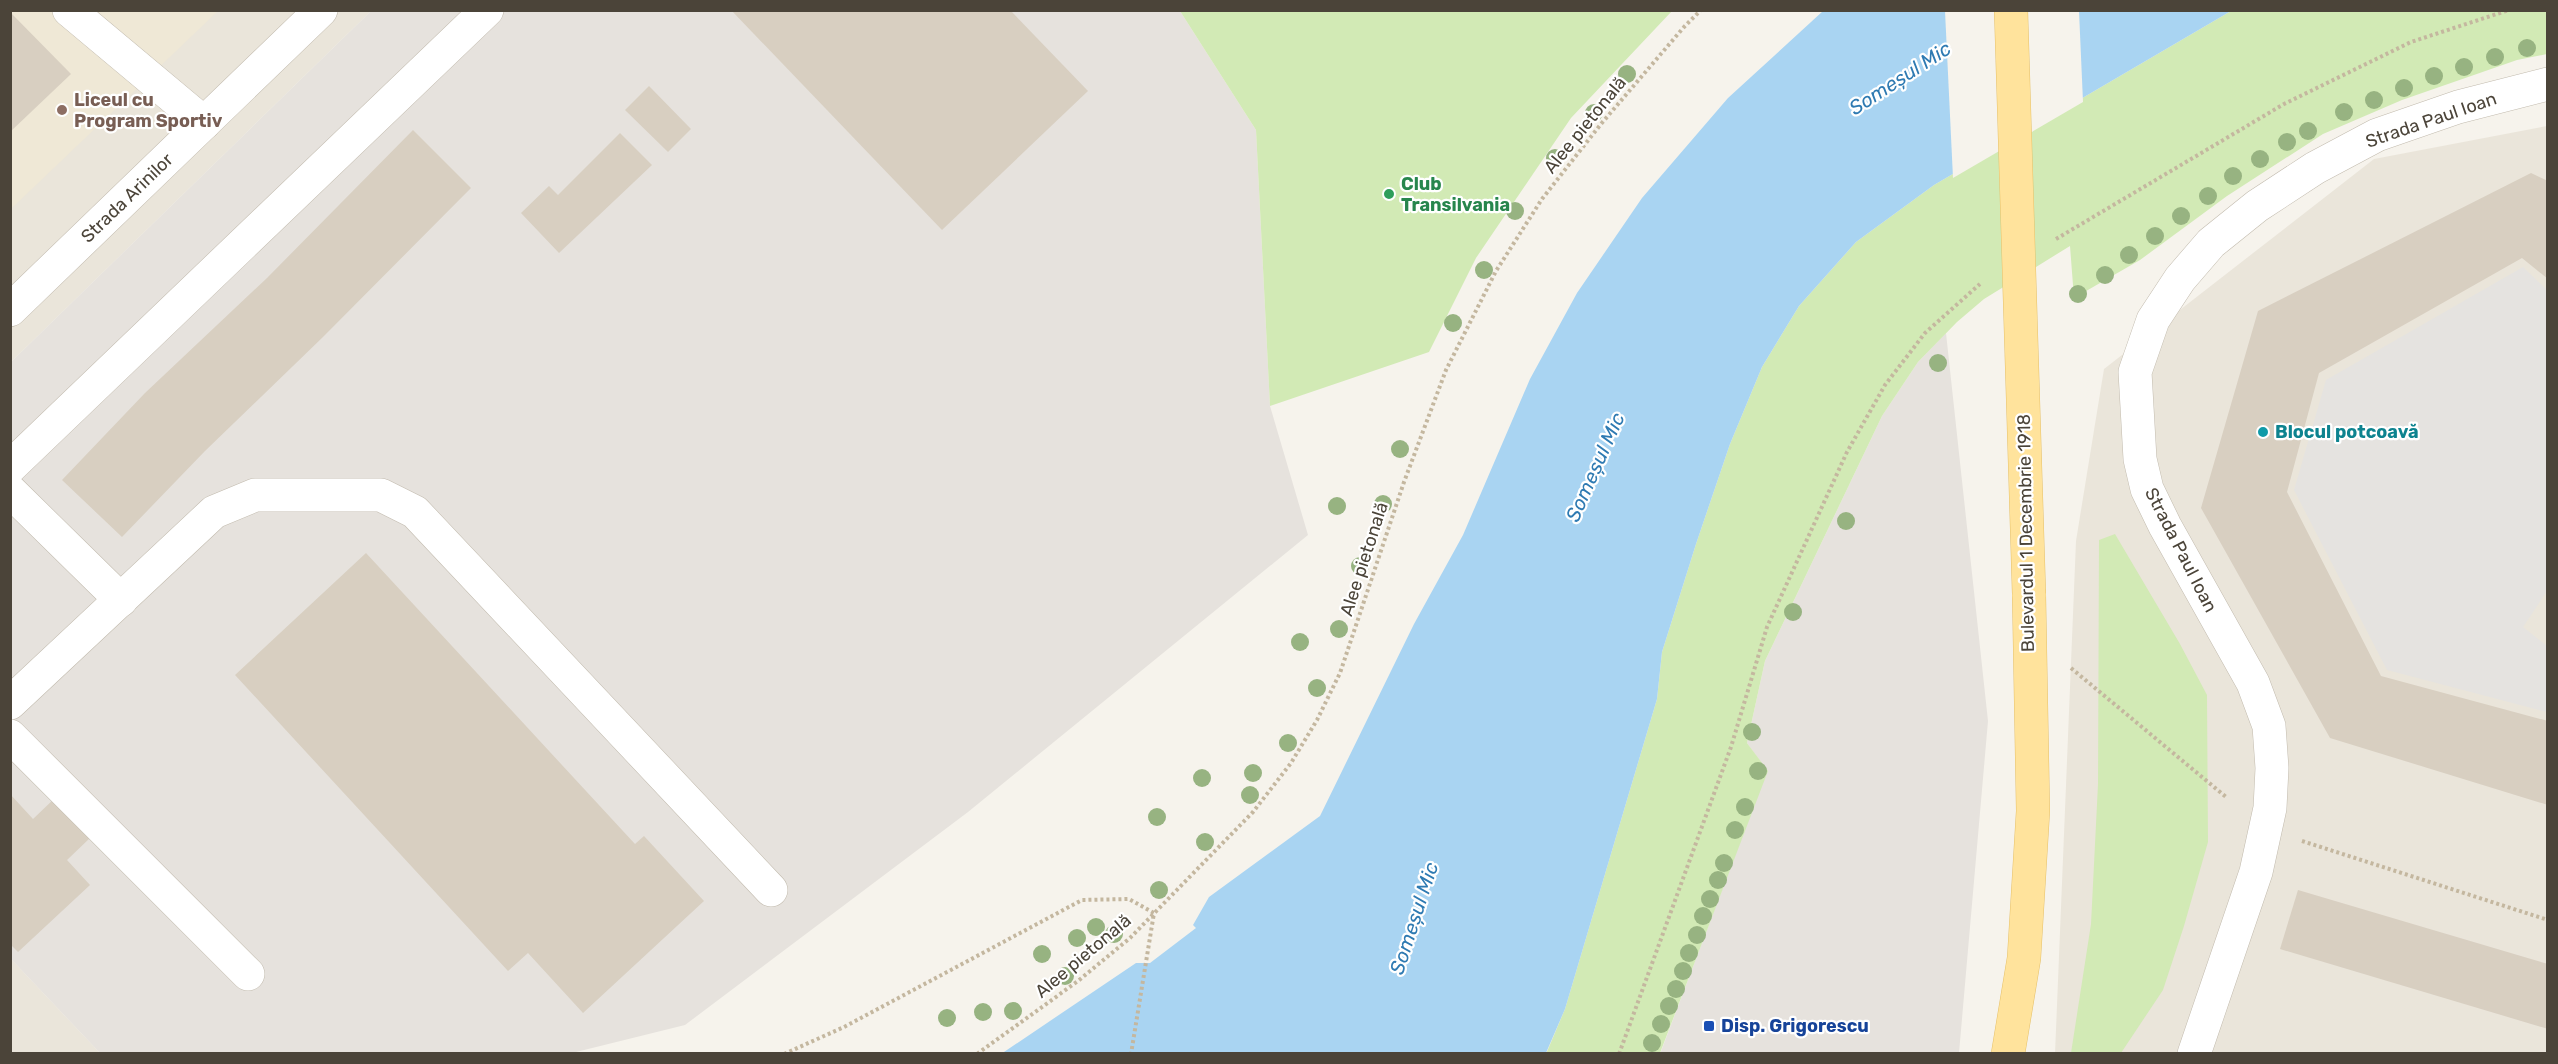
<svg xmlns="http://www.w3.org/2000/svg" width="2558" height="1064" font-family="Rubik,sans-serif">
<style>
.residential{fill:#eae5da}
.industrial{fill:#e6e2dd}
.education{fill:#efe8d6}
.green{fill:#d2eab5}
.parking{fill:#e5e3e0}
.water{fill:#a9d4f2}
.pier{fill:#f6f3ec}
.building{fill:#d8cfc1}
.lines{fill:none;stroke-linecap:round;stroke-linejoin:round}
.minor-casing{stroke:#c2bbae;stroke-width:34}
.major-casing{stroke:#e6c16a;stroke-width:34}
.path{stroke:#c4b79f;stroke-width:4;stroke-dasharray:3 3;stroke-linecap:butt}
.minor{stroke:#fff;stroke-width:33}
.major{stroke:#ffe39c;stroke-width:33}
.major-bridge-casing{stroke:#e6c16a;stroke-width:34;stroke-linecap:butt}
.major-bridge{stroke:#ffe39c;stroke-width:33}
.tree{fill:#97b381}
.education-dot{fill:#8d6e63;stroke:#fff;stroke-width:2}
.leisure-dot{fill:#2e9e5b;stroke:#fff;stroke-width:2}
.culture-dot{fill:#0f9aa8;stroke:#fff;stroke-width:2}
.transit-dot{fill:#1a4fb4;stroke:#fff;stroke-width:2}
.labels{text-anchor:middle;stroke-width:4.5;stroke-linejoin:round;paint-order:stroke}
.education-label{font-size:18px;font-weight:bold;fill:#785e54;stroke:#fff;text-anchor:start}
.street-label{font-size:18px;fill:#4b4439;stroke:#fff}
.leisure-label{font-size:18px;font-weight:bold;fill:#27864d;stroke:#fff;text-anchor:start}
.culture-label{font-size:18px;font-weight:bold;fill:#0d838f;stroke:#fff;text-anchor:start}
.transit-label{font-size:18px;font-weight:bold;fill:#164399;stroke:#fff;text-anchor:start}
.water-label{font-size:20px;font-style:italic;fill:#2e7ab2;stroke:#fff}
</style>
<rect width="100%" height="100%" fill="#f6f3ec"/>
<g class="residential">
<path d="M11,11H371L11,362Z"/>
<path d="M2547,126V1053L2055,1054L2076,541L2104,369L2374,159Z"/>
<path d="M11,959L100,1053H11Z"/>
</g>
<g class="industrial">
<path d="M371,11H1180L1256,130L1270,406L1308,535L968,812L685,1025L572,1053H100L11,959V362Z"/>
<path d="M1946,333L1988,721L1959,1053L1660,1054L1767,771L1747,743L1765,661L1882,416L1918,362Z"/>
</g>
<path class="education" d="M11,11H218L11,209Z"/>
<g class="green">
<path d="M1180,11H1672L1571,118L1476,258L1429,352L1270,406L1256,130Z"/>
<path d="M2231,11H2547V54L2517,60L2402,100L2323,134L2227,196L2140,260L2074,298L2070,246L1984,299L1957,322L1918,362L1882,416L1765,661L1747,743L1768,771L1660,1053L1546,1054L1565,1009L1624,810L1657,699L1662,652L1696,544L1730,444L1762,367L1799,306L1856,242L1934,185Z"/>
<path d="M2115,534L2180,644L2207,695L2208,842L2184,926L2163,990L2121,1053H2071L2091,924L2098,784L2099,540Z"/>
</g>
<path class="parking" d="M2523,267L2547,290V591L2523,627L2547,646V712L2387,670L2294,490L2326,380Z"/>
<path class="water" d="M1823,11H2231L1934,185L1856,242L1799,306L1762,367L1730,444L1696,544L1662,652L1657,699L1624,810L1565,1009L1546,1053L1001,1054L1136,963H1150L1196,928L1193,925L1209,897L1320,816L1414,624L1463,535L1530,379L1577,293L1642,198L1728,98Z"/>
<path class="pier" d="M1945,11H2079L2083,102L1953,178Z"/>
<g class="building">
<path d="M731,10H1010L1088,91L942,230Z"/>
<path d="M10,12L71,74L10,132Z"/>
<path d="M649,86L691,129L668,152L625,110Z"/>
<path d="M413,130L471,188L323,337L205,451L122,537L62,480L145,393L267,278Z"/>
<path d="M620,133L652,165L559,253L521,213L549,186L558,195Z"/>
<path d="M2531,173L2548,181V279L2522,258L2319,373L2287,492L2381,676L2548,721V805L2330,738L2201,508L2258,311Z"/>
<path d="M366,553L635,844L644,836L704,901L583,1013L528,953L508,971L235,675Z"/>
<path d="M10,794L33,819L55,798L91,837L67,860L90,885L18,952L10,944Z"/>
<path d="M2298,890L2548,964V1029L2280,949Z"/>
</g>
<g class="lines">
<g class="minor-casing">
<g id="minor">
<path d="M69,10L204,123"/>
<path d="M10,310L321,10"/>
<path d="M10,467L487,10"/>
<path d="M10,491L121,600"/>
<path d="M10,703L214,512L255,495H381L415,512L771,890"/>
<path d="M10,736L248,974"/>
<path d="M2194,1054L2256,872L2270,808L2272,768L2269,726L2253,683L2165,526L2147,489L2140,459L2135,372L2153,320L2180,279L2211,243L2257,206L2315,168L2377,135L2458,107L2548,84"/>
</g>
</g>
<g class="major-casing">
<path id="major" d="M2008,1054L2024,958L2033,811L2029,594"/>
</g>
<g class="path">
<path d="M2056,239L2284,104L2411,42L2509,10"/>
<path d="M2071,668L2226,797"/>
<path d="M2302,841L2548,920"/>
<path d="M784,1054L844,1027L1082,900L1129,899L1154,913L1131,1054"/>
<path d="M977,1054L1078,981L1130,938L1253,812L1291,763L1317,720L1340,673L1404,482L1446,370L1496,271L1542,199L1601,124L1684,27L1701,10"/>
<path d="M1619,1054L1731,747L1767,627L1847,452L1885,385L1925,333L1980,284"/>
</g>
<use href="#minor" class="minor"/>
<use href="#major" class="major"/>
<g class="major-bridge-casing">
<path id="major-bridge" d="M2011,10L2029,594"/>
</g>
<use href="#major-bridge" class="major-bridge"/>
</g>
<g class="tree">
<circle cx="2527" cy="48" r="9"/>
<circle cx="2495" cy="57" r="9"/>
<circle cx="2464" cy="67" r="9"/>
<circle cx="1627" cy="74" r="9"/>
<circle cx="2434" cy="76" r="9"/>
<circle cx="2404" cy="88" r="9"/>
<circle cx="2374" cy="100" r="9"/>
<circle cx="2344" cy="112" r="9"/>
<circle cx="1594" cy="113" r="9"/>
<circle cx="2308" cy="131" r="9"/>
<circle cx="2287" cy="142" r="9"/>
<circle cx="1555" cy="158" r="9"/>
<circle cx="2260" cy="159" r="9"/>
<circle cx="2233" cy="176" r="9"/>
<circle cx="2208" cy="196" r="9"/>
<circle cx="1515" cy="211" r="9"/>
<circle cx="2181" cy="216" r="9"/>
<circle cx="2155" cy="236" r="9"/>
<circle cx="2129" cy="255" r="9"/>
<circle cx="1484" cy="270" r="9"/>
<circle cx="2105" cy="275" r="9"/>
<circle cx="2078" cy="294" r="9"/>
<circle cx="1453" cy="323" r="9"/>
<circle cx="1938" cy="363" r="9"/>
<circle cx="1400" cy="449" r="9"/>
<circle cx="1383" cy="504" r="9"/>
<circle cx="1337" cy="506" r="9"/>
<circle cx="1846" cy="521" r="9"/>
<circle cx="1360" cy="566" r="9"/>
<circle cx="1793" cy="612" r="9"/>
<circle cx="1339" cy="629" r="9"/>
<circle cx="1300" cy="642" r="9"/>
<circle cx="1317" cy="688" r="9"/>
<circle cx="1752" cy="732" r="9"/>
<circle cx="1288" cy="743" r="9"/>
<circle cx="1758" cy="771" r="9"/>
<circle cx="1253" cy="773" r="9"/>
<circle cx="1202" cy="778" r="9"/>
<circle cx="1250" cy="795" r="9"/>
<circle cx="1745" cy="807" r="9"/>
<circle cx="1157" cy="817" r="9"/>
<circle cx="1735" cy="830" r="9"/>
<circle cx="1205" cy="842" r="9"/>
<circle cx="1724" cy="863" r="9"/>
<circle cx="1718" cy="880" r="9"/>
<circle cx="1159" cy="890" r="9"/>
<circle cx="1710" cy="899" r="9"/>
<circle cx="1703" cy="916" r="9"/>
<circle cx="1096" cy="927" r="9"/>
<circle cx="1114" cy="934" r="9"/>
<circle cx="1697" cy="935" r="9"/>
<circle cx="1077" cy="938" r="9"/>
<circle cx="1689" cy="953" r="9"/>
<circle cx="1042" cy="954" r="9"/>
<circle cx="1683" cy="971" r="9"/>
<circle cx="1065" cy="976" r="9"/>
<circle cx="1676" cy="989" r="9"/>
<circle cx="1669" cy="1006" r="9"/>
<circle cx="1013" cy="1011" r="9"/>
<circle cx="983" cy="1012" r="9"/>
<circle cx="947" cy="1018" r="9"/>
<circle cx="1661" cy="1024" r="9"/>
<circle cx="1652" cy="1043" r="9"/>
</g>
<circle class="education-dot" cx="62" cy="110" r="6"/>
<circle class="leisure-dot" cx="1389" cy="194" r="6"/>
<circle class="culture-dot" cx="2263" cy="432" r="6"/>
<rect class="transit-dot" x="1703" y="1020" width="12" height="12" rx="3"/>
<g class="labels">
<g class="education-label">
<text x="74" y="106">Liceul cu<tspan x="74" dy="21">Program Sportiv</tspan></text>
</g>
<g class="street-label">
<text transform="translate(2431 120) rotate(-19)" y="6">Strada Paul Ioan</text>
<text transform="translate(1585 125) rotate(-51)" y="6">Alee pietonală</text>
<text transform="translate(127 198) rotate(-44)" y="6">Strada Arinilor</text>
<text transform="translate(2026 533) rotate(-91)" y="6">Bulevardul 1 Decembrie 1918</text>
<text transform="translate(2181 550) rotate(63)" y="6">Strada Paul Ioan</text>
<text transform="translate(1364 559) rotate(-72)" y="6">Alee pietonală</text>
<text transform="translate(1083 956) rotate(-40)" y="6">Alee pietonală</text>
</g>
<g class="leisure-label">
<text x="1401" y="190">Club<tspan x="1401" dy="21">Transilvania</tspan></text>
</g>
<g class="culture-label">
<text x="2275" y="438">Blocul potcoavă</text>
</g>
<g class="transit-label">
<text x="1721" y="1032">Disp. Grigorescu</text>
</g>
<g class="water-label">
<text transform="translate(1900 78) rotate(-33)" y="7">Someșul Mic</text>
<text transform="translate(1595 467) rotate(-66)" y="7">Someșul Mic</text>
<text transform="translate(1414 918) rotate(-72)" y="7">Someșul Mic</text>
</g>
</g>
<rect width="2558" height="1064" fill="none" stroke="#4b4439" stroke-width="24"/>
</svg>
